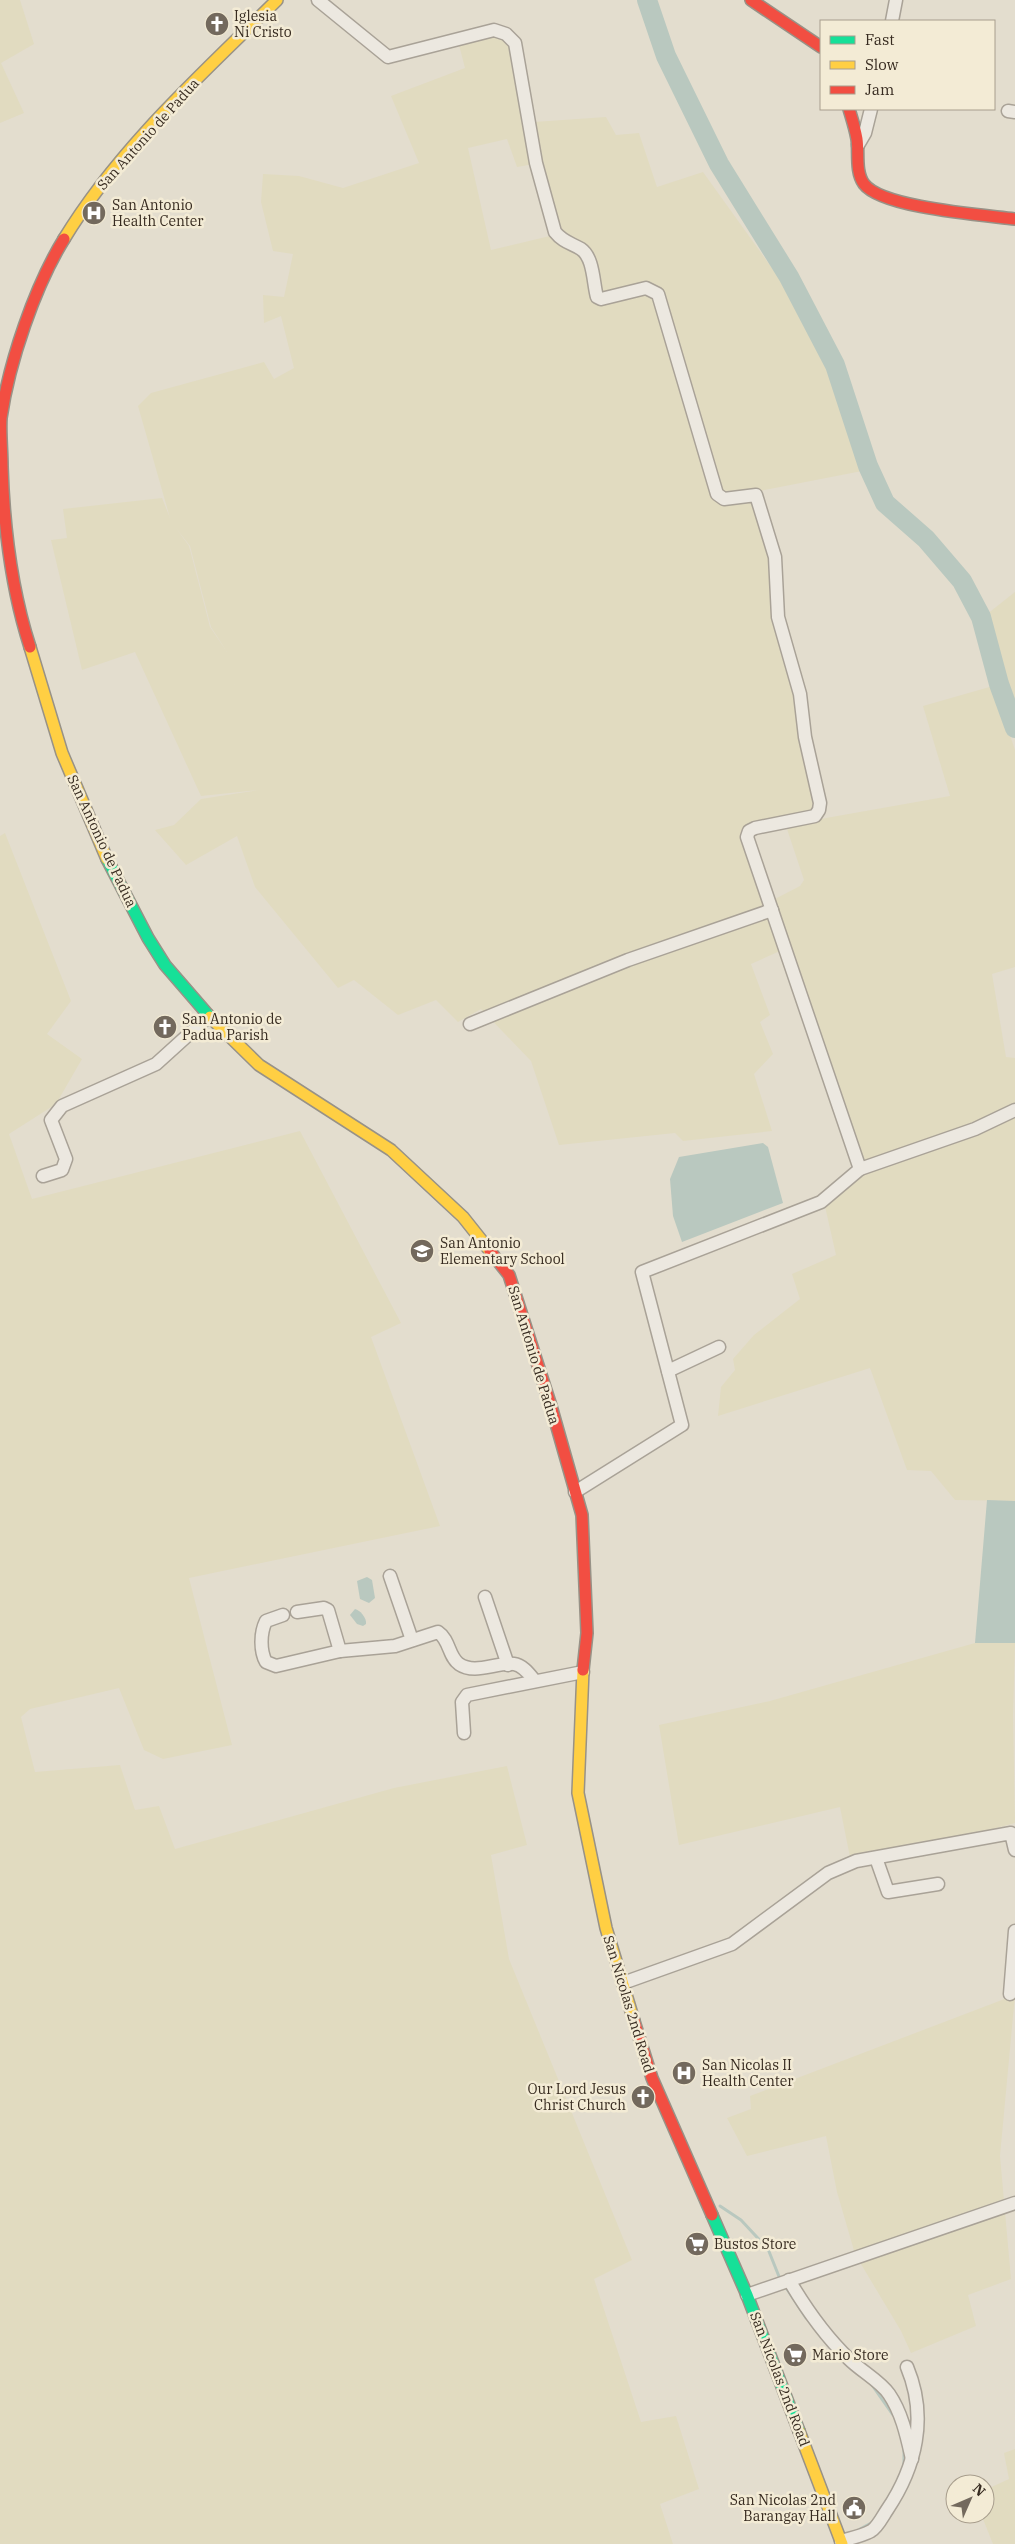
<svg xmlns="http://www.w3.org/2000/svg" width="1015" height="2544" font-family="'IBM Plex Serif',serif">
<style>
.farmland{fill:#e1dbc0;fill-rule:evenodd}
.water{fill:#b9c8bf}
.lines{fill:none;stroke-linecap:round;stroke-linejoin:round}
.stream{stroke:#b9c8bf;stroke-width:3}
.river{stroke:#b9c8bf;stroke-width:20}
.street-casing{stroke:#a9a297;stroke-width:15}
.fast-casing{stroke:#989287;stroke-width:14}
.slow-casing{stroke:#989287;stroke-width:14}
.jam-casing{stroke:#989287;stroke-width:14}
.street{stroke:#ece8e0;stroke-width:12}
.fast{stroke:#16e098;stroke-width:11}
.slow{stroke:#ffcf43;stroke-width:11}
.jam{stroke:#f24e42;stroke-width:11}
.labels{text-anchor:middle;stroke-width:5;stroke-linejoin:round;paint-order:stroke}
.poi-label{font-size:14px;fill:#372b20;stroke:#f3ebd5;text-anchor:start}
.street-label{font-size:14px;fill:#372b20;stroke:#f3ebd5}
</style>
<rect width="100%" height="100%" fill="#e3ddce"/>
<g class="farmland">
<path d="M0,0H20L34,44L1,63L24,113L0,123Z"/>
<path d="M489,32L509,44L534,164L517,167L507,139L468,148L491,250L554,235L584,257L593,294L645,291L653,294L713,491L753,498L772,558L816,810L747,829L780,951L751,964L770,1015L760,1022L773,1054L754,1074L772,1131L683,1141L675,1133L559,1145L531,1061L481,1009L458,1022L436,1000L398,1015L354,980L338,988L255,887L237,836L186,865L155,830L174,825L201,799L259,790L201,796L135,652L82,670L51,540L67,538L63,509L162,498L170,518L138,406L151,393L264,362L274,379L294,368L281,316L264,323L263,295L284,297L293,254L273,251L261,202L263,174L299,176L343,188L419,163L391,96L465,68L458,41ZM176,528L190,546L211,627L227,652L235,685L227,652L210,627L189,546Z"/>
<path d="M606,117L616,135L639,133L657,187L703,172L782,282L827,369L862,471L760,491L730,496L721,491L660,292L602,295L590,254L558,231L549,204L534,122Z"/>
<path d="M1015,592V708L986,615Z"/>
<path d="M993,686L1015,750V967L992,974L1006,1057L1015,1058V1107L977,1126L866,1163L861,1162L773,900L800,886L804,880L787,829L790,826L826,818L950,796L923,706Z"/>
<path d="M5,833L71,1001L47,1034L82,1059L56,1104L9,1134L32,1199L300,1131L401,1323L371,1337L440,1526L189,1578L232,1745L163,1759L144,1750L119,1688L30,1709L21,1717L35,1772L120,1765L135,1810L159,1806L175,1849L394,1788L507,1766L527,1845L491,1855L509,1959L632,2260L594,2279L641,2422L676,2416L699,2489L660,2504L673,2544H0V836Z"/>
<path d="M1015,1114V1501L955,1500L931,1471L907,1470L870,1368L718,1416L721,1387L735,1370L733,1359L754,1335L800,1299L792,1274L836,1255L824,1202L862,1172Z"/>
<path d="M975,1643H1015L1013,1715L1015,1823L852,1867L840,1807L679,1845L659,1725L770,1701Z"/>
<path d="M1015,1995L1000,2156L1011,2279L968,2295L976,2326L911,2353L901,2331L855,2254L837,2192L826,2136L747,2156L727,2118L751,2109L750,2096Z"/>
<path d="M1015,2449V2544H993L981,2514H985V2490L1009,2479L1004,2453Z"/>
</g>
<g class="water">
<path d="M763,1143L768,1147L783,1203L682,1242L673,1216L670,1179L679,1157Z"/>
<path d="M987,1500L1015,1501V1643H975Z"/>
<path d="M367,1577L372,1580L375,1598L369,1603L360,1599L357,1581Z"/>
<path d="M355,1609C360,1610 367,1618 366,1624L363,1626L357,1624L350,1615Z"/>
</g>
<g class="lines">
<g class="stream">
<path d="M720,2206L741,2220L768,2249L780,2279"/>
<path d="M785,2286L806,2318"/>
<path d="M872,2385L893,2415"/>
<path d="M904,2449V2465"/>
<path d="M860,2529L873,2522"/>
</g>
<path class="river" d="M647,0L666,56L719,164L789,277L835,365L868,466L885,503L926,539L962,581L981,617L999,684L1015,728"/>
<g class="street-casing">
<g id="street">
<path d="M318,0L388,57L494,30L506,34L515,43L536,163L555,232C563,242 571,243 581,249C594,258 593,283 597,297L601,299L646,288L658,294L717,494L724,499L756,495L775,557L778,617L800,694L805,737L820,803L819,810L815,816L755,828L749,831L747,837L860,1169L821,1202L642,1272L682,1425L575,1492"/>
<path d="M892,21L896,0"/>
<path d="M1008,111L1015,112"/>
<path d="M858,145L865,133L871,109"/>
<path d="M470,1024L628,960L772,910"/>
<path d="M860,1169L975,1129L1015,1110"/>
<path d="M43,1176L62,1170L66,1159L51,1120L62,1106L156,1064L209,1016"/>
<path d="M668,1371L719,1347"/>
<path d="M390,1576L412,1640"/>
<path d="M485,1597L508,1665"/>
<path d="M283,1615L266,1621C260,1633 260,1651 266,1662L276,1666L340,1651L328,1610L324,1608L297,1612"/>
<path d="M340,1651L395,1646L438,1632C450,1640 448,1656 459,1664C475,1675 496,1662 514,1664C523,1665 530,1675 535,1681"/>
<path d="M464,1733L462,1702L467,1695L583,1672"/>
<path d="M876,1858L888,1892L938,1884"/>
<path d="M623,1983L732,1944L828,1873L856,1861L1011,1833L1015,1850"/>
<path d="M1010,1994L1015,1931"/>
<path d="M789,2280C806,2309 825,2336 849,2359C861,2371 880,2381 889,2394C902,2413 907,2437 912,2459"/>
<path d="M747,2295L1015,2203"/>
<path d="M841,2541C851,2538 862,2536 871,2531C877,2528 883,2516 887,2510C916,2467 928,2417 907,2367"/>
</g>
</g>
<g class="fast-casing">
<g id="fast">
<path d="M107,859L148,938L165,965L210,1017"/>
<path d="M712,2215L747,2295L799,2431"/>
</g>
</g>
<g class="slow-casing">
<g id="slow">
<path d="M64,239C120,147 201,75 277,0"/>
<path d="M30,647L62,753L107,859"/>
<path d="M210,1017L259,1065L391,1150L463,1217L490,1251"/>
<path d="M583,1670L578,1793L606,1928L634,2021"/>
<path d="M799,2431L842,2544"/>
</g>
</g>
<g class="jam-casing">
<g id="jam">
<path d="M751,0L821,47"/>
<path d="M849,109C852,119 855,128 857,139C859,152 855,172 864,184C882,208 984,215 1015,219"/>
<path d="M30,647C11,588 4,529 2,467C2,451 0,433 1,418C9,362 35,286 64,239"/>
<path d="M490,1251L509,1275L551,1406L582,1515L587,1633L583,1670"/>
<path d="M634,2021L652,2078L712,2215"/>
</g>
</g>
<use href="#street" class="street"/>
<use href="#fast" class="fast"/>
<use href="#slow" class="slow"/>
<use href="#jam" class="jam"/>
</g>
<defs>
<g id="church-disc" transform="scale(1.25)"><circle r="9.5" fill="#73695d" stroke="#f3ebd5"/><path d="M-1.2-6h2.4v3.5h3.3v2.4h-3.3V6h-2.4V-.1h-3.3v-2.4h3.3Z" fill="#fff"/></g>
<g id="hospital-disc" transform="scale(1.25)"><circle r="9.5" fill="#73695d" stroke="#f3ebd5"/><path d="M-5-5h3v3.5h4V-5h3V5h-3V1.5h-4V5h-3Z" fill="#fff"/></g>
<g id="school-disc" transform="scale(1.25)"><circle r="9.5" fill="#73695d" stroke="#f3ebd5"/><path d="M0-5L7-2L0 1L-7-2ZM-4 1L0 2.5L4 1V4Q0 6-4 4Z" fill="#fff"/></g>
<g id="supermarket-disc" transform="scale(1.25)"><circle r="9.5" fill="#73695d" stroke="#f3ebd5"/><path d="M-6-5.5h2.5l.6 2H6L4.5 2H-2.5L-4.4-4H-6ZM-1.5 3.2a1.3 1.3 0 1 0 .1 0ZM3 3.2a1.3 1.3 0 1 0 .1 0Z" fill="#fff"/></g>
<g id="civic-disc" transform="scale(1.25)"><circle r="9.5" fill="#73695d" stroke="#f3ebd5"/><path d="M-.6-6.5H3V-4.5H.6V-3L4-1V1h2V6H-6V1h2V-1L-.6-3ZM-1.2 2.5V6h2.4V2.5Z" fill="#fff"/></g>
</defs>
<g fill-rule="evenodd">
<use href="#church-disc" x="217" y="24"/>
<use href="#hospital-disc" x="94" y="213"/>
<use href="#church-disc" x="165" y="1027"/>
<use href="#school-disc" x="422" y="1251"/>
<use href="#hospital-disc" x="684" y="2073"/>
<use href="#church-disc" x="643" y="2097"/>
<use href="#supermarket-disc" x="697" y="2244"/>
<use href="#supermarket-disc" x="795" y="2355"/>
<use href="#civic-disc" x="854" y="2508"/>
</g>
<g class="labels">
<g class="poi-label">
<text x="234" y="21">Iglesia<tspan x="234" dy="16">Ni Cristo</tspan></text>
<text x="112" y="210">San Antonio<tspan x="112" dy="16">Health Center</tspan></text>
<text x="182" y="1024">San Antonio de<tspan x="182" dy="16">Padua Parish</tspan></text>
<text x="440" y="1248">San Antonio<tspan x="440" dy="16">Elementary School</tspan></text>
<text x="702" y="2070">San Nicolas II<tspan x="702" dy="16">Health Center</tspan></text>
<text x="626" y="2094" text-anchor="end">Our Lord Jesus<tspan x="626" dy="16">Christ Church</tspan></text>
<text x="714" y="2249">Bustos Store</text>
<text x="812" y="2360">Mario Store</text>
<text x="836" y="2505" text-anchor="end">San Nicolas 2nd<tspan x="836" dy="16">Barangay Hall</tspan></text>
</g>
<g class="street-label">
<text transform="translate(148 134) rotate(-48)" y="5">San Antonio de Padua</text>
<text transform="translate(102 841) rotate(65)" y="5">San Antonio de Padua</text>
<text transform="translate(534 1355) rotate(73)" y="5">San Antonio de Padua</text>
<text transform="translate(629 2004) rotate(73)" y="5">San Nicolas 2nd Road</text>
<text transform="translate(780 2379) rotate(69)" y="5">San Nicolas 2nd Road</text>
</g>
</g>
<rect x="820" y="20" width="175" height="90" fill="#f3ebd5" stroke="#a89e8d"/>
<rect x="830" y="36" width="25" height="8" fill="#16e098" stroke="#a89e8d"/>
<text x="865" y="45" font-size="15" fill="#372b20">Fast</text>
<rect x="830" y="61" width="25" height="8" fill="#ffcf43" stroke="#a89e8d"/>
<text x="865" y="70" font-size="15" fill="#372b20">Slow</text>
<rect x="830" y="86" width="25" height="8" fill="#f24e42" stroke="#a89e8d"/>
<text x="865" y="95" font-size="15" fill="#372b20">Jam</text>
<g transform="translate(970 2499) rotate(45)"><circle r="24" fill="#f3ebd5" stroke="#a89e8d"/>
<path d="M0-4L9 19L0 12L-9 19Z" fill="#73695d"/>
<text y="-8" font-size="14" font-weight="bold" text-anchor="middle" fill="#372b20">N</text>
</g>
</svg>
